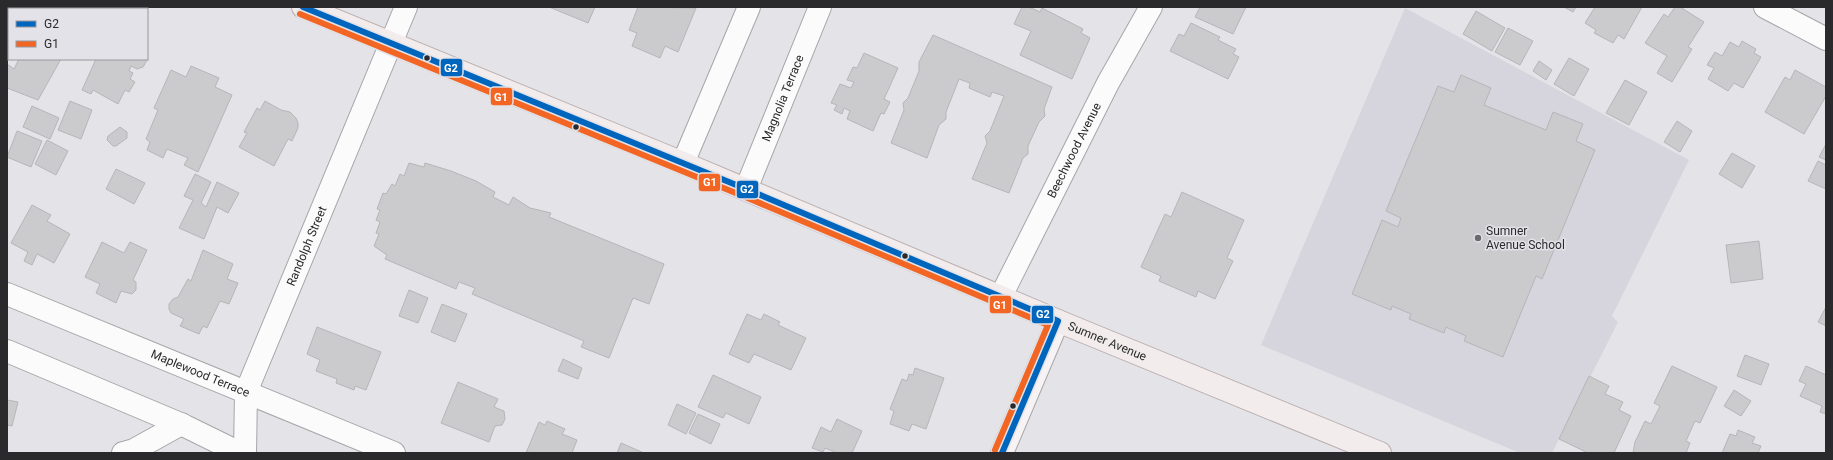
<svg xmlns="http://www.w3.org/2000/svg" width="1833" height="460" font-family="Roboto,sans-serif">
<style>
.built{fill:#d6d5de}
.building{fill:#cbcacd;stroke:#b6b5b8}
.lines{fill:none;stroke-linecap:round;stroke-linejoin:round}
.street-casing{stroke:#a6a5a8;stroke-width:24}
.secondary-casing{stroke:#a6a5a8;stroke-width:24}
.primary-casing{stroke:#bbafb0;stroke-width:24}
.street{stroke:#fbfbfb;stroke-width:22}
.secondary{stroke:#f7f3f4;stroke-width:22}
.primary{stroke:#f2ecec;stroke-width:22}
.bus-1-casing{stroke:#e3e2e8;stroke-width:9}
.bus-2-casing{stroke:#e3e2e8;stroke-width:9}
.bus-1{stroke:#0065bd;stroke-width:6}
.bus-2{stroke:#f26522;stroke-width:6}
.bus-dot{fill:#2a2a2c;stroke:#e3e2e8;stroke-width:1.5}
.poi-dot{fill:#6b6b6d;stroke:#e3e2e8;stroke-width:1.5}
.labels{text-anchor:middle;stroke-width:3;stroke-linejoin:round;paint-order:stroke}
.street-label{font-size:12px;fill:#2a2a2c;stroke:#e3e2e8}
.poi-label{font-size:12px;fill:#2a2a2c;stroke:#e3e2e8;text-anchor:start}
.line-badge{stroke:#e3e2e8;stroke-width:1.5}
.badge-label{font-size:11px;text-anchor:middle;font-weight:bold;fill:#fff}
</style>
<rect width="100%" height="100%" fill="#e4e3e7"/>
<path class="built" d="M1405,8L1689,160L1612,316L1618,322L1552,453H1520L1261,345Z"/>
<g class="building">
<path d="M549,7H595L588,23Z"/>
<path d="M638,7L696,8L678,52L665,46L660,58L632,46L637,33L629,30Z"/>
<path d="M1022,7H1029L1040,12L1042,8L1083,29L1081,33L1090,38L1072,79L1020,55L1031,31L1014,24Z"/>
<path d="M1200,7H1246L1233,34L1195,17Z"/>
<path d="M1564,7H1576L1573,12Z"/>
<path d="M1595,7H1642L1624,39L1618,35L1613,43L1594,33L1596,30L1585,23Z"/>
<path d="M1675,7H1680L1704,22L1688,47L1692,49L1672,82L1657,73L1667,56L1645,43L1664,14L1668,17Z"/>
<path d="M1476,11L1505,28L1492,51L1463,34Z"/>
<path d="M1191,23L1220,37L1218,40L1236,49L1233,54L1239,57L1228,79L1170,51L1179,34L1184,36Z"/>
<path d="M1508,28L1533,41L1520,65L1495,52Z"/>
<path d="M933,35L1052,87L1044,109L1045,116L1039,122L1028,146V154L1023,158L1009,193L972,179L987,143L985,136L990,131L1004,96L992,92L990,97L969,88L970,83L959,79L946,112V119L939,125L927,158L891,143L904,110L903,103L908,98L919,71V62Z"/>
<path d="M1742,41L1756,49L1754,53L1761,57L1743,88L1734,83L1728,91L1708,79L1714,68L1707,65L1715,52L1722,56L1730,42L1739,47Z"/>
<path d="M864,53L898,68L884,99L890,102L884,114L881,113L873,131L847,119L850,111L844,108L842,114L834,110L837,105L831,103L840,84L851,88L854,82L847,80L853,67L857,68Z"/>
<path d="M1569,58L1589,69L1574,96L1554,84Z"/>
<path d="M19,59H61L38,100L7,88V64L14,69Z"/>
<path d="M96,59H147V60L143,67L137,69L131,66L129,71L133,73L130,79L135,82L129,92L125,90L118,104L93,90L91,94L82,90Z"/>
<path d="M1539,61L1552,70L1546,80L1533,71Z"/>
<path d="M191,66L219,78L215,87L232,95L198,172L184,165L188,158L167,149L163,158L147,150L150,142L146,139L158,110L154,108L171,70L186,77Z"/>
<path d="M1795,70L1826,87V96L1804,134L1765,112L1785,77L1790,80Z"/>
<path d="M1461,75L1491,88L1484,105L1546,130L1553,112L1583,124L1576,141L1595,150L1542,279L1536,276L1503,357L1464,341L1466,336L1446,327L1444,333L1409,319L1411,314L1392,306L1391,310L1352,294L1382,220L1398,227L1401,218L1386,211L1438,86L1454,92Z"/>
<path d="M1625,80L1647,92L1629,125L1606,113Z"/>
<path d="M70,101L92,110L81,139L58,130Z"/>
<path d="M265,101L281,110L290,112L296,118L298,123V128L292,141L288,139L274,166L239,147L247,133L244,132L257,108L260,110Z"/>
<path d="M32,106L59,118L50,139L23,127Z"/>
<path d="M1677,121L1692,131L1680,152L1664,142Z"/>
<path d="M120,127L127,132V138L116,146H113L107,140L108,136Z"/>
<path d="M17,131L42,141L31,167L7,157Z"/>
<path d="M47,140L68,151L56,175L35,164Z"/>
<path d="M1826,144V160L1819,157Z"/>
<path d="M1732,153L1755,166L1742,188L1719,174Z"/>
<path d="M1818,161L1826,165V189L1808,181Z"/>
<path d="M409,163L424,167L425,163L451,171L476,181L495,192L493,197L509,205L513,197L530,208L551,213L549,217L664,264L649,304L633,298L609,358L581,347L584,341L472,294L475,288L459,282L456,289L385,259L387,255L374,246L379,234L376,233L380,222L376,220L380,210L377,209L383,193L386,194L392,184L395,186L400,174L404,176Z"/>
<path d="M116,169L145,183L134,204L106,189Z"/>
<path d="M195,174L211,182L201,203L206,207L217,182L239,193L228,213L217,207L204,239L179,228L193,200L184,196Z"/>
<path d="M1182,192L1244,220L1227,258L1233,261L1215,299L1198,291L1196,297L1159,281L1161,276L1141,267L1165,214L1171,217Z"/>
<path d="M32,205L51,215L47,221L70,234L54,263L37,254L32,265L24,261L28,252L11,243Z"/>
<path d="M1759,241L1763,279L1731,283L1726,245Z"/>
<path d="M102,242L124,253L130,242L147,250L133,280L136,282V290L132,294L121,291L116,303L96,293L100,284L85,277Z"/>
<path d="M203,250L233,264L227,279L238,283L229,304L220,301L207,328L203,326L199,334L180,326L184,319L171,313L169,309V304L173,299L178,297L188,279L191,281Z"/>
<path d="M409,290L428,298L418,323L399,316Z"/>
<path d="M442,304L467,314L455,342L431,332Z"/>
<path d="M1826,307V326L1818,322Z"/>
<path d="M747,314L761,320L764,314L780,322L778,325L806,338L791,370L754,354L749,363L729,354Z"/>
<path d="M317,327L381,352L366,390L355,386L354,390L336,383L337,379L316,371L320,360L307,354Z"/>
<path d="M1745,355L1769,364L1761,385L1737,376Z"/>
<path d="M563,359L582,368L578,379L558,371Z"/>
<path d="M1672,366L1717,387L1700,423L1695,421L1686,441L1690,443L1686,453H1633L1635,442L1645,421L1651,424L1660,406L1654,403Z"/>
<path d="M1806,366L1826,375V414L1820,412L1822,406L1800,396L1806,384L1799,381Z"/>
<path d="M915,368L944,378L926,429L912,424L909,431L890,424L894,411L890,409L902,379L907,381L909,374L913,375Z"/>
<path d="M713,375L761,397L749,424L726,413L723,418L698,407Z"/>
<path d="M1589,376L1609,386L1605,394L1623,402L1619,410L1631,416L1614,453H1588L1559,439Z"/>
<path d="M458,382L498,399L494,407L504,411L505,419L502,425L495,426L489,442L441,423Z"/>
<path d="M1734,390L1751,401L1741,416L1724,406Z"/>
<path d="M7,400L18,402L12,426L8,425L7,429Z"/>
<path d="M677,404L696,413L686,434L668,425Z"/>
<path d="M698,414L720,424L711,444L689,433Z"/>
<path d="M837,419L862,431L852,453H837L825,448L823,452L812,448L821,427L831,432Z"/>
<path d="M547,421L565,429L562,434L577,440L572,453H526L539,422L545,425Z"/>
<path d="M1738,430L1755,437L1752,443L1761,446L1758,453H1722L1730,434L1736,436Z"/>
<path d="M621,443L644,453H617Z"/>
</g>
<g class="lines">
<g class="street-casing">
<g id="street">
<path d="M1765,7L1826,39"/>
<path d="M683,163L749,7"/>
<path id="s1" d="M746,189L820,7"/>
<path id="s2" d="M7,294L394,453"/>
<path id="s3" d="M1001,296L1108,83L1151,7"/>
<path d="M7,351L185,426L240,453"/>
<path d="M123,453L134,450L181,424"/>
<path id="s4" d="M245,453L246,392L406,7"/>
</g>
</g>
<g class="secondary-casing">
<path id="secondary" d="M1002,453L1058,321"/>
</g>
<g class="primary-casing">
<g id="primary">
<path id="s5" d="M303,7L683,163L1070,326L1380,453"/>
</g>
</g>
<use href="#street" class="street"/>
<use href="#secondary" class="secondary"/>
<use href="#primary" class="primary"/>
<g class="bus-1-casing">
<path id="bus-1" d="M303,7L746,189L1058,321L1002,453"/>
</g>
<g class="bus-2-casing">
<path id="bus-2" d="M300,14L743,196L1048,325L995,450"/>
</g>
<use href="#bus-1" class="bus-1"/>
<use href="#bus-2" class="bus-2"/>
</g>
<g class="bus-dot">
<circle cx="427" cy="58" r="3.5"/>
<circle cx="576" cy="127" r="3.5"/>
<circle cx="905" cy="256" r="3.5"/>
<circle cx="1013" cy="406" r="3.5"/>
</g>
<circle class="poi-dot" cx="1478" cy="238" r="4"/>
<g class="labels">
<g class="street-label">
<text dy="4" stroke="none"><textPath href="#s1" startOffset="98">Magnolia Terrace</textPath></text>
<text dy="4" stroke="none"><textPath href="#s3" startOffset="163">Beechwood Avenue</textPath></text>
<text dy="4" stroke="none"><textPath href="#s4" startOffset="219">Randolph Street</textPath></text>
<text dy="4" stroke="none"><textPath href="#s5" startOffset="871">Sumner Avenue</textPath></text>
<text dy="4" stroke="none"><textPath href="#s2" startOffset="209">Maplewood Terrace</textPath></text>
</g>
<g class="poi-label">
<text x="1486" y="235">Sumner<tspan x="1486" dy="14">Avenue School</tspan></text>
</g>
</g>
<g class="line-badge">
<rect x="440" y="58" width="23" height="19" rx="4" fill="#0065bd"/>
<rect x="490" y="87" width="23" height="19" rx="4" fill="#f26522"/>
<rect x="698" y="173" width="23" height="19" rx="4" fill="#f26522"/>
<rect x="736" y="180" width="23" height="19" rx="4" fill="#0065bd"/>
<rect x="989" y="295" width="23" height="19" rx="4" fill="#f26522"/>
<rect x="1031" y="305" width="23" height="19" rx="4" fill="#0065bd"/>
</g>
<g class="badge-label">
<text x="451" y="72">G2</text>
<text x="501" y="101">G1</text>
<text x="710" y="186">G1</text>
<text x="747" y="193">G2</text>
<text x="1000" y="309">G1</text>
<text x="1043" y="318">G2</text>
</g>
<rect width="1833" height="460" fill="none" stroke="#2a2a2c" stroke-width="16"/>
<rect x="8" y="8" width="140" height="52" fill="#e3e2e8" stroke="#99989d"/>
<rect x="16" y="21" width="20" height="6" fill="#0065bd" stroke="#99989d"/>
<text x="44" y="28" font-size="12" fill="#2a2a2c">G2</text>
<rect x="16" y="41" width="20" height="6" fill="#f26522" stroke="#99989d"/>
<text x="44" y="48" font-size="12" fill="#2a2a2c">G1</text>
</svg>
